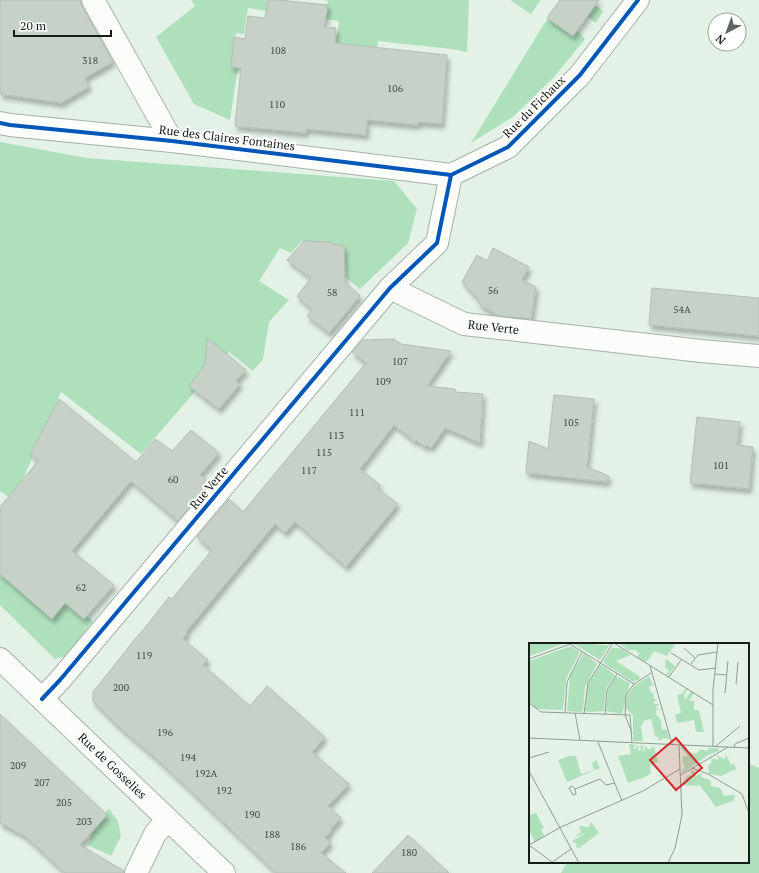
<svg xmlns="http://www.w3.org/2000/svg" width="759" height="873" font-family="'PT Serif',serif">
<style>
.green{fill:#afe0bc}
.building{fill:#c6d1c8;stroke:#b4beb6;filter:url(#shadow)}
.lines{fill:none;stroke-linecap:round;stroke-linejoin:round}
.minor-casing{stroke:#a6b1a9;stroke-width:24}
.major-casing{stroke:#a6b1a9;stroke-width:24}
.minor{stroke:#fbfdfb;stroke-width:22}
.major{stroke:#fbfdfb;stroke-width:22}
.cycleway-casing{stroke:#fff;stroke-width:6}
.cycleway{stroke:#0057b8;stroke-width:4}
.labels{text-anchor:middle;stroke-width:4;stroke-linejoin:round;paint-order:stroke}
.number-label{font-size:10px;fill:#404942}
.street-label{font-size:12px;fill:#131c15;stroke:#fff}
.inset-road{fill:none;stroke:#909c92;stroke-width:1}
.view{fill:#d62828;fill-opacity:0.15;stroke:#d62828;stroke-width:2}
.inset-edge{fill:none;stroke:#131c15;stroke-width:2}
</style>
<defs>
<filter id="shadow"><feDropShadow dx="2.5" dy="4.5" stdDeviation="2" flood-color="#0004"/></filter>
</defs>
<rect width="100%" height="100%" fill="#e3f1e6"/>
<g class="green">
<path d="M191,0H289L287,14L248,8L244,34L236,33L232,60L239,61L230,120L194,104L156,37L195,6Z"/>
<path d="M325,0H469L467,52L452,49L378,41L376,60L333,61L339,21L325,19L328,1Z"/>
<path d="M510,0H541L531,14Z"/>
<path d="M565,0H588L603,11L596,23Z"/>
<path d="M553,12L578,31L585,39L554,77L513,117L471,143L544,24Z"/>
<path d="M0,142L87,158L394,181L417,209L408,243L360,289L302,241L291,253L280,248L259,281L289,300L269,322L263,359L253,371L229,352L141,454L61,392L23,479L86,533L44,582L93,621L66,656L55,659L0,605V525L13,500L0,491Z"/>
<path d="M748,763L759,768V873H561L567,862H748Z"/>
<path d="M109,809L118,821L121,836L111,856L88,845L95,823Z"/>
</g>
<g class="building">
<path d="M0,0H80L82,6L113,62L85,78L89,87L61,103L0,94Z"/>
<path d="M268,0H278L328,5L324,27L336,28L335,43L447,55L442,124L418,122V125L367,120L366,135L306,129V133L235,126L241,68L231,67L234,37L245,39L248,16L265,18Z"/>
<path d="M560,0H599L573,36L547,18Z"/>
<path d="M304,241L331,242V244L344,246L345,282L360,296L329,333L307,316L312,310L297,296L311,278L287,260Z"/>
<path d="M493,248L529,267L522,280L536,287L531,319L500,316L481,306L477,298L462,282L477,255L487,261Z"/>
<path d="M652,288L759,298V336L649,325Z"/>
<path d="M207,338L246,370L236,381L240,384L219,409L189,386L205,364Z"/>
<path d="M394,339L401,344L451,351L427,386L455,389V392L483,394L480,443L445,428L431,448L426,445L425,447L416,440L415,442L394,425L360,469L380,485L377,488L398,504L346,567L295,522L285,533L275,524L186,632L187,634L183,639L208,660L203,665L250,706L267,686L325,737L312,752L349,784L328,806L341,818L331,829L332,830L325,838L331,843L321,853L346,873H276L197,797L159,761L120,728L93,701V692L139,634H140L169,597L172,599L212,550L197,537L229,499L243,512L366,363L352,352L363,340Z"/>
<path d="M554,395L594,399L587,467L609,476L607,482L526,473L529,441L548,449Z"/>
<path d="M59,399L136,462L155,439L172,451L191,430L219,453L200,475L210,483L178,521L131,481L72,551L114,585L84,619L65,603L52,619L0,574V507L38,461L30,454Z"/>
<path d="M697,417L740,422L737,445L753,447L749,489L690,483Z"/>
<path d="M0,714L107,815L80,845L124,871V873H65L25,836L0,823Z"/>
<path d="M408,835L449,873H372Z"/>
</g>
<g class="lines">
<g class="minor-casing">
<g id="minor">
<path d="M93,0L172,141"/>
<path d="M0,123L10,125L172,141L451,175"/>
<path id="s1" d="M390,288L464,324L701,351L759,356"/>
<path d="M42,699L60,680L390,288L437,243L451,175L508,147L580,75L638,0"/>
<path d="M136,873L155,834L167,820"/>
</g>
</g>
<g class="major-casing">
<g id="major">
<path id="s2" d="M0,659L224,873"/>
</g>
</g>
<use href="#minor" class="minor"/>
<use href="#major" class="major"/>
<g class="cycleway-casing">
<g id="cycleway">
<path d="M0,123L10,125L172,141L451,175"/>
<path d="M42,699L60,680L390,288L437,243L451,175L508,147L580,75L638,0"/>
</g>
</g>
<use href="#cycleway" class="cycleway"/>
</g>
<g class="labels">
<g class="number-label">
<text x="278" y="54">108</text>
<text x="90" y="64">318</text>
<text x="395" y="92">106</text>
<text x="277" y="108">110</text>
<text x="493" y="294">56</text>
<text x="332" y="296">58</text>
<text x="682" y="313">54A</text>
<text x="400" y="365">107</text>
<text x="383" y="385">109</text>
<text x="357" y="416">111</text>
<text x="571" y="426">105</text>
<text x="336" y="439">113</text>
<text x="324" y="456">115</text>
<text x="721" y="469">101</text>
<text x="309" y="474">117</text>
<text x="173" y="483">60</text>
<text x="81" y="591">62</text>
<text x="144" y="659">119</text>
<text x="121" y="691">200</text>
<text x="165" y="736">196</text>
<text x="188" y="761">194</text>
<text x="18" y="769">209</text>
<text x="206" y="777">192A</text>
<text x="42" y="786">207</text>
<text x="224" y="794">192</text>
<text x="64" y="806">205</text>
<text x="252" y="818">190</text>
<text x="84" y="825">203</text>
<text x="272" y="838">188</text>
<text x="298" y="850">186</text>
<text x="409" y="856">180</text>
</g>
<g class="street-label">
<text transform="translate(534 107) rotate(-45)" y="4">Rue du Fichaux</text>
<text transform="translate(227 138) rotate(7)" y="4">Rue des Claires Fontaines</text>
<text dy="4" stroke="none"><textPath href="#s1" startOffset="112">Rue Verte</textPath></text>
<text transform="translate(209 488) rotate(-50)" y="4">Rue Verte</text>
<text dy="4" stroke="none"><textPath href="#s2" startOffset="155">Rue de Gosselies</textPath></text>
</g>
</g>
<g transform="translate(529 643)">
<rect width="220" height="220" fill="#e3f1e6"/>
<path d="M0,0H36L1,13ZM44,0L78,2L82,0L71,17ZM90,0H147L138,13L125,8L117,20L108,14L111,10L107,9L108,7H99L95,5L98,3L94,4ZM42,3L51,9L37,36L34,67L8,66L0,58V18ZM83,5H91L102,12L87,18L110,33L111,36L104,39L76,21L74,18ZM55,10L68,21L56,44L54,67L52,69L38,68L41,32ZM137,16L146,23L139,33L137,32L140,27L136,25ZM70,22H73L86,32L77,46L75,68L59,69L56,68L59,42ZM87,33L101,40L93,71L77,68L79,47ZM120,33L124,42L120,44L122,50L125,49L123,51H125L124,55L129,57L125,58V61H130L126,65L132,66L127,67V71L132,78L133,87H138L140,96L134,95L133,98L132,94V97L130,98L129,93L127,95L122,76L116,77L112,83L114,98H104V73L97,65L98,53L105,43ZM157,45L159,46L155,51L156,57L162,48L165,50L160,58H165V67H170L175,89H167L165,77L148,80L146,72L152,70L148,52L153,51ZM100,101L107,102V104L105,103V107L110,102L109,108L112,107L111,102H114V108H116L115,102L120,107L125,103L129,119L121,122L122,130L116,134L99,140L89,113L102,111ZM151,104H157V108L167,111L172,106L178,108L180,105H189L190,108L179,112L154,130L152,128L156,124L153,120L154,113H159ZM197,111L202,122L205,121L207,126L192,133L180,131L179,123L183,119L182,115L190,117L187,112L196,116ZM40,113H47L52,131L65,127L63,120L67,117L71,125L38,139L29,117ZM161,127L166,128L167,133L173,130L172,134L181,137L182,143L191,145L195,153L204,152L207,153L204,155L206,157L187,164L169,140L170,143L152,142L157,139L155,137L159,132L163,133ZM7,170L15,185L12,186L15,193L6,199L0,187V172ZM62,179L70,190L50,205L47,204L48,201L43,198L57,190L45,194L52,189L50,183L60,184Z" fill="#afe0bc"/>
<path class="inset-road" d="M85,0L184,62M155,5L166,15M142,10L170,27L187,25M0,16L41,1L105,41M162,21L169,12L188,9M121,23L143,101M186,31L198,32M140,34L152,17M207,41L209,19M196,50L199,18M0,60L12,69L101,72L103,100M36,70L38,39L53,9M46,70L51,97M55,71L59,40L84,0M76,72L78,47L88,31M103,90L96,72L97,52L105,41L122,30M0,95L220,105M69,99L93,158M184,103V47L189,0M187,103L211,83M205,104L206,101L220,95M0,115L20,109M163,125L179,131L213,151L220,170M0,128L50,220M152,132L199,104M46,146L43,143L40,145L44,152L47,151L46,146L71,136L77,142L86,140M0,202L32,184L114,148L151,126M0,202L23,219M22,220L42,206M139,220L146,205L153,172L150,102"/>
<path class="view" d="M147,95L173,125L147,147L121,117Z"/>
<rect width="220" height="220" class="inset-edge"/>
</g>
<g transform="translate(727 32) rotate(221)"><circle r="19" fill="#ffffff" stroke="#a1a4a1"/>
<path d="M0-3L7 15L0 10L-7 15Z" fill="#5c675e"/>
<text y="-6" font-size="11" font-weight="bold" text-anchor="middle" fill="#131c15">N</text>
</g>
<path d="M14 30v6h97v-6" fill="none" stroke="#131c15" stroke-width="2"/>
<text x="20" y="30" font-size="12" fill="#131c15" stroke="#ffffff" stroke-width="3" paint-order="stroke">20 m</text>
</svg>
